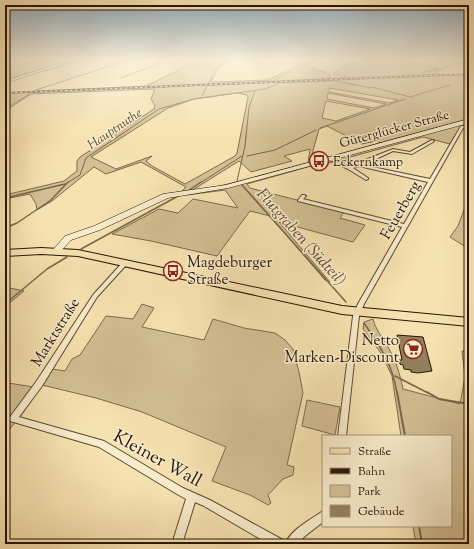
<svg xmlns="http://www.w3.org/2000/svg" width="474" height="549" font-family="'Sorts Mill Goudy',serif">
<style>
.green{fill:#d3bf93;stroke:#7d6a4c;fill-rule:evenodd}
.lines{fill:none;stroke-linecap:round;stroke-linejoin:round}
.stream-far2{stroke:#796649;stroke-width:1}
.stream-far1{stroke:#796649;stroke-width:1.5}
.stream{stroke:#796649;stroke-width:2}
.building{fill:#93805e;stroke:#271505}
.street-casing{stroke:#5b4830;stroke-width:2}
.secondary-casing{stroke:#271505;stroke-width:1}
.primary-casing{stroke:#271505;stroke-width:2}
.street{fill:#f9eccc;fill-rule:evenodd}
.secondary{fill:#f9eccc;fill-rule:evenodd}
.primary{fill:#f6e2b0;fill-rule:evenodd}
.rail-casing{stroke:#271505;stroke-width:2}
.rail{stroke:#f9eccc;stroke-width:1;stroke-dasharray:2.5;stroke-linecap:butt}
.labels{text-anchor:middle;stroke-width:3;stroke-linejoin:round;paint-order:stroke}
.far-water-label{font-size:13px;font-style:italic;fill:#5e4b32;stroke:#f9eccc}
.far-street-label{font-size:13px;fill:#271505;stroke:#f9eccc}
.far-poi-label{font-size:13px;fill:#271505;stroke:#f9eccc;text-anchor:start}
.street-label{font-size:15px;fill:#271505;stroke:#f9eccc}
.poi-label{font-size:15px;fill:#271505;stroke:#f9eccc;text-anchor:start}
.water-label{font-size:16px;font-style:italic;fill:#5e4b32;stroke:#f9eccc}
.near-street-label{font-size:18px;fill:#271505;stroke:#f9eccc}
</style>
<rect width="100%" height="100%" fill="#f6e2b0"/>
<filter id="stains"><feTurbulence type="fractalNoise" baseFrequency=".005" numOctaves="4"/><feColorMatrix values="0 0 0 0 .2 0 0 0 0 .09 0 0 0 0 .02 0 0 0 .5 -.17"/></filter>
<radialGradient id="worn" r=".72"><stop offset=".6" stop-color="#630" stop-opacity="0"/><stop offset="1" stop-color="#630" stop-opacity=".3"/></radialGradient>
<g class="green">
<path d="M5,60H54C63,64 72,60 82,60L5,82Z"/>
<path d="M192,60H229L218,69L211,82L268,80L298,65L284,60L300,64L308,60H315L304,66L329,74L331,77L321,79L37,91L146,86L179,70Z"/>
<path d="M351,60H401L439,68L421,73L469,61L435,71L440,74L328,79L347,77L333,74Z"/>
<path d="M460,75L469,76V124L461,127L450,144L423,137L318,166L315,165L247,184L250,188L344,212L340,218L365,225L353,242L279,222L330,282L325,280L270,216L250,211L217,256L151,241L112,234L159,209L178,213L193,199L238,208L225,190L187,195L182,191L186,187L141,162L106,174L94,167L52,201L37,210L36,204L30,194L5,199V195L64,181L77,171V161L80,157L154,109L155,106L151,99L155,89L31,94L5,111V93ZM329,88L398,100L390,103L329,92ZM237,93L247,95L248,97L237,153L235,156L185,184L152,166L146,161L152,156L116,169L91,157L168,108L194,99ZM328,93L386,104L374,108L327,99ZM326,101L370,109L336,121L322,118ZM327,126L362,144L376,141L381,143L312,162L311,158L319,129ZM310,149L308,163L220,186L191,191L239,161L251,172L292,161L284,156Z"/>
<path d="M467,206L469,207V249L450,237L458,226L465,207Z"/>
<path d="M5,287L24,291L5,307Z"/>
<path d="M142,304L154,308L142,327L204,340L213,319L244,328L275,333L285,340L293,349L299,372L303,393L287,465L294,467L293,475L283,479L268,495L271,503L268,505L250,495L212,481L226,447L142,412L96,398L42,385L20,417L5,434V428L11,420L5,418V388L8,383L34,387L67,336L73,337L52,369L65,371L72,359L80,355L106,316L133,319Z"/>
<path d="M373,319C376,330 382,337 388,347C396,361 400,374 403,389L460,404L465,377L462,351H469V544H416L413,526H451V436H401L392,376L381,353L363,329L364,322Z"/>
<path d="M307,400L340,407L335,435L302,426Z"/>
</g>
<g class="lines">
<g class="stream-far2">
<path d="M350,64L364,60"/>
<path d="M5,70L35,60"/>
<path d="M121,78L168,60"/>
<path d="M276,81V79L313,60"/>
<path d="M336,81L371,88"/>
<path d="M278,83L332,81"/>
<path d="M372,87L410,97L450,85"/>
<path d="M202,96L215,70L227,60"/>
<path d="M5,109L36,90L128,60"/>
<path d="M320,128L405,99"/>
<path d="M247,156L275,150L316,130"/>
<path d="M237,181L245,146L249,107L255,91"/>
<path d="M67,183L80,175L86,158L159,109L194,99L265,89L278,84L277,82"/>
<path d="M200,183L242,156"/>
</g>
<g class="stream-far1">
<path d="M242,185L346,302"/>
<path d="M188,191L201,182"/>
<path d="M5,198L65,184"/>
<path d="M5,228L17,223L51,200L68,182"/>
<path d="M81,249L180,195"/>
<path d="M5,304L47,269L67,257"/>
<path d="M364,323C381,348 392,363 397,393"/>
<path d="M395,376L428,393"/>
</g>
<g class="stream">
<path d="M397,392L405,436"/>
<path d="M427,392L439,399L469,404"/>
<path d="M419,526L422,544"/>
</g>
</g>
<path class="building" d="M397,335L423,337L432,371L418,373L411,372V370L404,369L403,365L400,364L399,360H402Z"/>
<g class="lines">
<g class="street-casing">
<g id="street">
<path d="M461,126L469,127V129L463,128L364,304L359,316L346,436H338L353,316L358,304L402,227L298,201V200L302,195H304L306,196L303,199L404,224L428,182L359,166L353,168L368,178V179L366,180L348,169L328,159L331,158L350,166L393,149L410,152L432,140L434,141L433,142L412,154L393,151L363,165L430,179Z"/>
<path d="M125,261L128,263L97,297L42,386L19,417L104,441L183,488L210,500L283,540L284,544H269L204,506L195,502L182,544H172L186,499L177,494L99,447L10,421L9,419L10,417L36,382L93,295L123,262Z"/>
<path d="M323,511V522L305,536L297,544H285C291,530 308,521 320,513Z"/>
</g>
</g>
<g class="secondary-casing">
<g id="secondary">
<path d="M70,60H77L5,83V81Z"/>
<path d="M469,119V123L228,188L168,198L100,230L71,240L59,253H53L52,251L65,236L94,226L163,194L226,185Z"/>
</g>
</g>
<g class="primary-casing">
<path id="primary" d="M41,248L78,250L342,306L469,318V326L342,314L78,256L41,254L5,256V250Z"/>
</g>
<use href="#street" class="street"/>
<use href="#secondary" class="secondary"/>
<use href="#primary" class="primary"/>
<g class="rail-casing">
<path id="rail" d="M5,93L469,74"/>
</g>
<use href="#rail" class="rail"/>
</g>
<linearGradient id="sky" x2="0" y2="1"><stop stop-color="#91aaba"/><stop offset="0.44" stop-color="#fbf2db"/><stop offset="1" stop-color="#fbf2db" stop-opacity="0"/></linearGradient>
<rect width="474" height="137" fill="url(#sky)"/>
<defs>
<g id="bus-ring" transform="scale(1)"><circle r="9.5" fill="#f9eccc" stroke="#8f2418" stroke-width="1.5"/><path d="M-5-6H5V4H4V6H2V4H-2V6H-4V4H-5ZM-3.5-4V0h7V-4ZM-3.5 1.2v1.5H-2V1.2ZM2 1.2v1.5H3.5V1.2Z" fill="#8f2418"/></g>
<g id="supermarket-ring" transform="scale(1)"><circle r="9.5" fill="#f9eccc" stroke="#8f2418" stroke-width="1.5"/><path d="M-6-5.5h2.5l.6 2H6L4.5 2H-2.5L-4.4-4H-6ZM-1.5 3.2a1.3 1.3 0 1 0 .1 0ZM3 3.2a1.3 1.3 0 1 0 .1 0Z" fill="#8f2418"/></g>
</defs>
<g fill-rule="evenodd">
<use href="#bus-ring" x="319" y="161"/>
<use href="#bus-ring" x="173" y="271"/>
<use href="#supermarket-ring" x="413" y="349"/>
</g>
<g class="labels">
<g class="far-water-label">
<text transform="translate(114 128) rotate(-34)" y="5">Hauptnuthe</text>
</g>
<g class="far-street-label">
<text transform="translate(394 128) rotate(-15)" y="5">Güterglücker Straße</text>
</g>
<g class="far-poi-label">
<text x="333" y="166">Eckernkamp</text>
</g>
<g class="street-label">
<text transform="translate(400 210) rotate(-60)" y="5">Feuerberg</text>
<text transform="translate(55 332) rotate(-58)" y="5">Marktstraße</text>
</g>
<g class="poi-label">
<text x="187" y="267">Magdeburger<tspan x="187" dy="17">Straße</tspan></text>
<text x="399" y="345" text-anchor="end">Netto<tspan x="399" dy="17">Marken-Discount</tspan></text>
</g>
<g class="water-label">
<text transform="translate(302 236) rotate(48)" y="6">Flutgraben (Südteil)</text>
</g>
<g class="near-street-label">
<text transform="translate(158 458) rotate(29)" y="6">Kleiner Wall</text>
</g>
</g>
<rect width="474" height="549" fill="none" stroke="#f6e2b0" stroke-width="20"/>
<rect x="6" y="6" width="462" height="537" fill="none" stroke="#271505" stroke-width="2"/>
<rect x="10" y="10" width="454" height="529" fill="none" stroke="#271505"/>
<rect x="322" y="435" width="130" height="92" fill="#f9eccc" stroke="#a5967c"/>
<rect x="330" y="448" width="20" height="6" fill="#f6e2b0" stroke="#a5967c"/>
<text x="358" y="455" font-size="12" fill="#271505">Straße</text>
<rect x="330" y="468" width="20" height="6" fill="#271505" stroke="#a5967c"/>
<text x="358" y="475" font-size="12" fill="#271505">Bahn</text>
<rect x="330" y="485" width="20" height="12" fill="#d3bf93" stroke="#a5967c"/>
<text x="358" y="495" font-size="12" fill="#271505">Park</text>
<rect x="330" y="505" width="20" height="12" fill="#93805e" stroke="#a5967c"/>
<text x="358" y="515" font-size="12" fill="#271505">Gebäude</text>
<rect width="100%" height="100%" filter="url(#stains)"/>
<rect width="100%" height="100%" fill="url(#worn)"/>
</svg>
